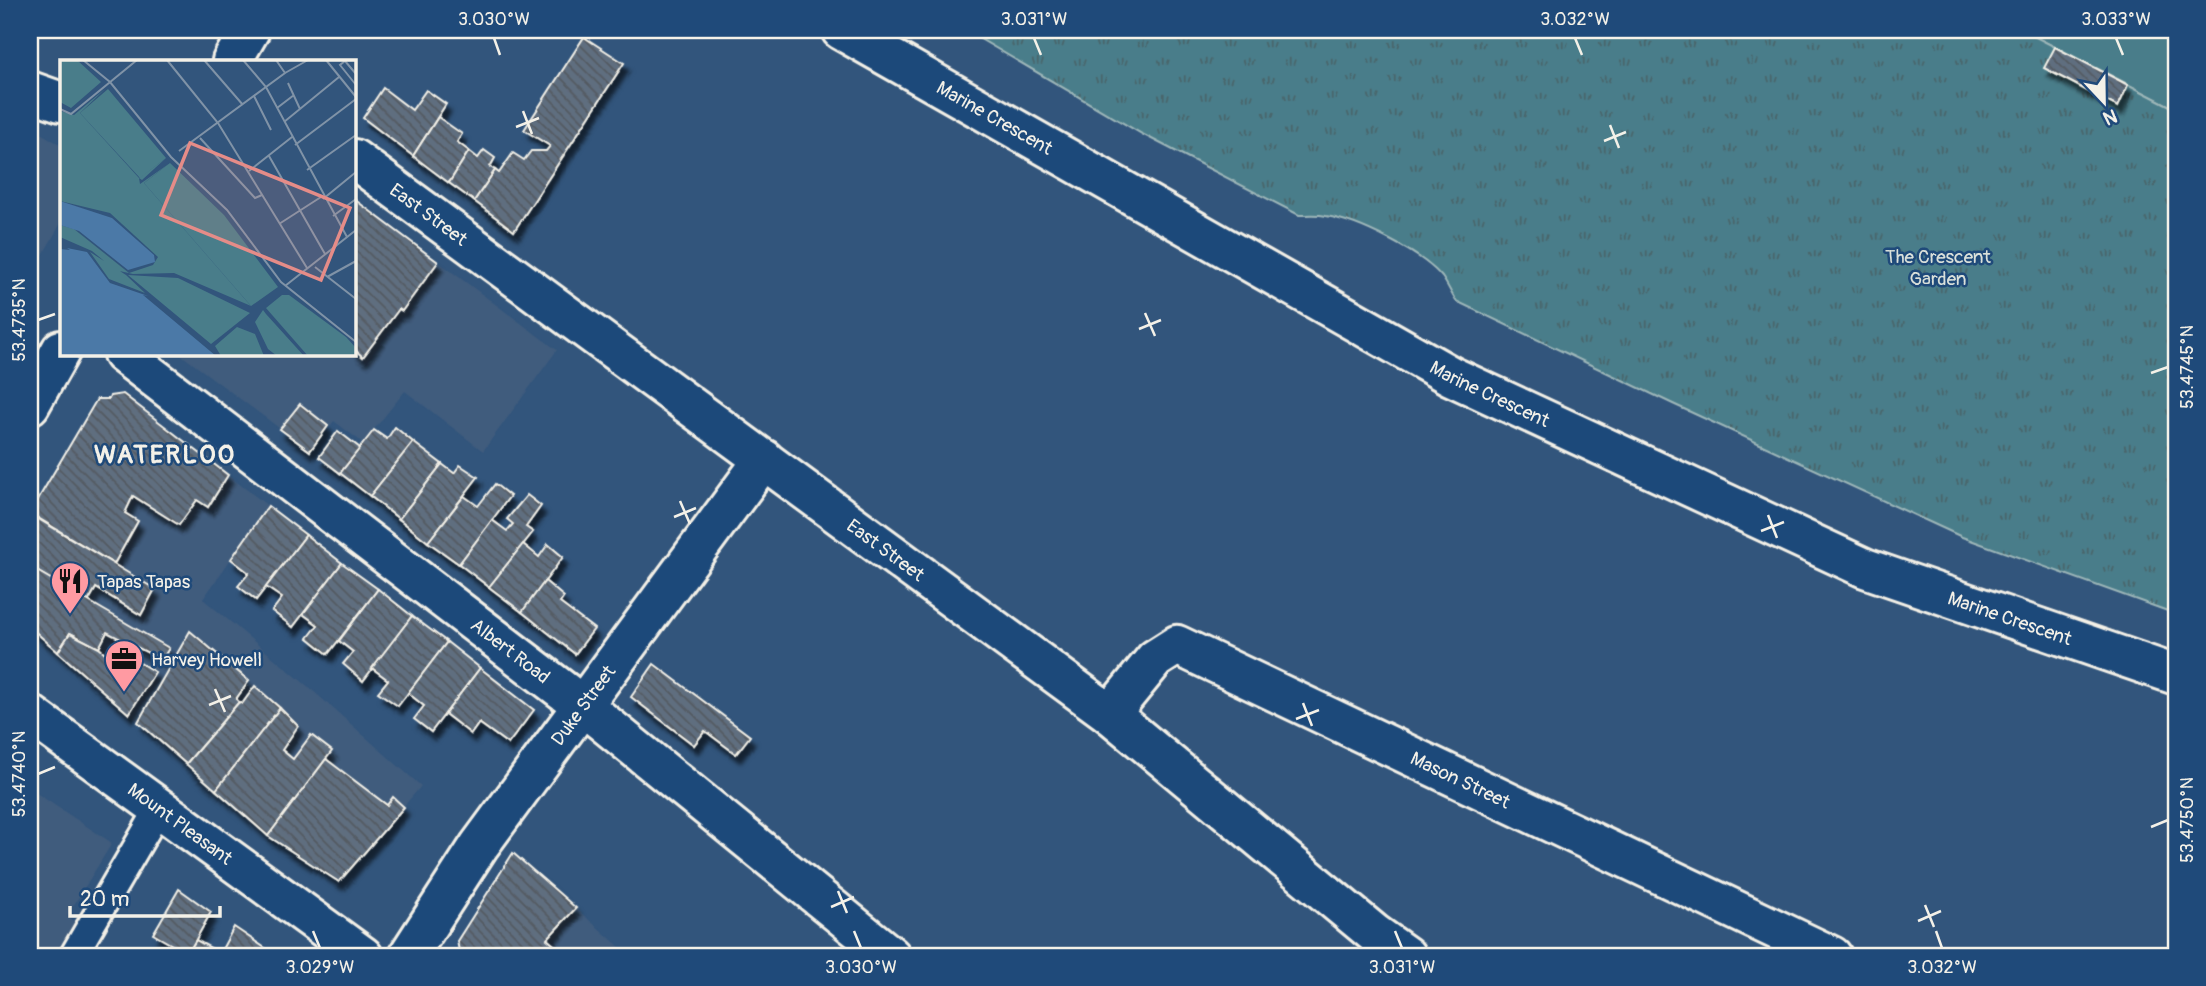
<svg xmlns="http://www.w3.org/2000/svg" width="2206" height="986" font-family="Pangolin,sans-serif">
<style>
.built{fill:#405c7d}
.grass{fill:#497d8a;stroke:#9eb7b9;stroke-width:2}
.park{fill:url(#park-tufts);stroke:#9eb7b9;stroke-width:2}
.building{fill:url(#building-back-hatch);stroke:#f4f1e8;stroke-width:2;filter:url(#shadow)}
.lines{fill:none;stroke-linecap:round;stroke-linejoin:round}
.service-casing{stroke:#f4f1e8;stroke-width:32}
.minor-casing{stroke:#f4f1e8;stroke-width:44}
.tertiary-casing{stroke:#f4f1e8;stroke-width:44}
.service{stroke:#1f4a7a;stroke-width:26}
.minor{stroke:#1f4a7a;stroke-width:38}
.tertiary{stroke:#1f4a7a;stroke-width:38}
.ticks{fill:none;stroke:#f4f1e8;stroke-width:2.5}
.labels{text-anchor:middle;stroke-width:5;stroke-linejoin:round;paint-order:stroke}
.street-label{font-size:19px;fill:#f4f1e8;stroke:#1f4a7a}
.park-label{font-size:19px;fill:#dae0da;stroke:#1f4a7a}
.poi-label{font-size:19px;fill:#f4f1e8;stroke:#1f4a7a;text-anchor:start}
.district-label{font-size:26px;font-weight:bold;letter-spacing:2px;fill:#f4f1e8;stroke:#1f4a7a}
.inset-road{fill:none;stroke:#8093a7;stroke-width:2}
.view{fill:#e58c88;fill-opacity:0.15;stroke:#e58c88;stroke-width:3.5}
.inset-edge{fill:none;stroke:#f4f1e8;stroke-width:3.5}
.neatline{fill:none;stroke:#f4f1e8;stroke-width:2.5}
.ticks-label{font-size:18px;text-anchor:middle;fill:#f4f1e8}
</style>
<defs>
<pattern id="park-tufts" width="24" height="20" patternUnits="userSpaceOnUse" patternTransform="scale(1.75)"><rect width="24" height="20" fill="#497d8a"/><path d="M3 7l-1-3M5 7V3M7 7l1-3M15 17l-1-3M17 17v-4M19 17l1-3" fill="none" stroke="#49656b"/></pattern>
<pattern id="building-back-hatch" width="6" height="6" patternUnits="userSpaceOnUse" patternTransform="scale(1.75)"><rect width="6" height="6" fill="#5f6e7f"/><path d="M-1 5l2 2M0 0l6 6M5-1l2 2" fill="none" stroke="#535960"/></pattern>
<filter id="shadow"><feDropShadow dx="4.5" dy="8" stdDeviation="2" flood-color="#0009"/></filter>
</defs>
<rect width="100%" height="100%" fill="#32557c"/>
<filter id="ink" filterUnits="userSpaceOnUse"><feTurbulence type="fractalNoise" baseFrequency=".0143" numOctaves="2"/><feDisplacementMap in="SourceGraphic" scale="14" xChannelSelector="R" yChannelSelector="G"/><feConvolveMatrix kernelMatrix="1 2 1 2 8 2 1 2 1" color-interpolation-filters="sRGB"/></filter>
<g filter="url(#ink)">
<g class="built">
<path d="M30,127L61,145V223L30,277Z"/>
<path d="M354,199L557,350L483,451L405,391L363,443L334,421L310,451L180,354H354Z"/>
<path d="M123,394L268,506L203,599L311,689L421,786L339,882L268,836L30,627V513L97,399H108L110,396Z"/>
<path d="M30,789L112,843L67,916L76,923L57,956H30Z"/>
<path d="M513,853L629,955L627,956H460L457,941Z"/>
</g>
<path class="grass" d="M2022,30H2176V109Z"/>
<path class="park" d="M965,30H2022L2176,109V614L1962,537L1673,404L1456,301C1451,293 1447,284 1442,277C1421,252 1358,221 1326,216C1318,214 1308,215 1299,215L1142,134Z"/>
<g class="building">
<path d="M584,37L624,63L514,231L474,201L495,170L499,173L513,153L524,160L531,151H546L550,146L524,130Z"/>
<path d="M2055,47L2128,85L2118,107L2044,68Z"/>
<path d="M383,88L412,110L426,90L446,104L413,156L363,118Z"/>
<path d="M438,117L462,134L457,142L469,151L449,183L413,156Z"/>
<path d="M484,150L495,158L490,167L495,170L474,201L449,183L469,151L478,158Z"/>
<path d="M354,199L438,262L402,311L399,309L363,357L354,349Z"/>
<path d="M123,394L228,475L208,507L197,500L179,525L133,496L125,513L138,521L114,564L30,513L97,399H109L110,396Z"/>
<path d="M300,404L328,426L310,451L280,429Z"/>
<path d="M395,427L413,442L370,496L340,473L374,430L387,439Z"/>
<path d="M338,431L360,448L340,473L319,457Z"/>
<path d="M413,442L442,464L399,519L370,496Z"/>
<path d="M442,464L454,473L460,465L478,477L428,542L399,519Z"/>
<path d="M495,484L510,496L459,564L428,542L464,496L478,506Z"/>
<path d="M527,495L541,506L526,527L533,532L489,587L459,564L492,520L507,531L513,524L507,519Z"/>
<path d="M268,506L306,535L256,600L238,586L249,573L231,559Z"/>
<path d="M30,514L155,589L141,615L96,588L88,602L30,567Z"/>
<path d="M306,535L342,563L293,627L272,611L282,598L266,587Z"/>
<path d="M523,544L539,557L548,544L563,557L522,612L489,587Z"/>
<path d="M342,563L378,589L328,654L308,638L318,625L303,614Z"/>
<path d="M30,567L169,648L162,660L107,632L99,648L70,633L58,652L30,627Z"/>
<path d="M545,581L564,597L560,603L594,629L575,654L522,612Z"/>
<path d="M378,589L412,616L363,681L343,664L353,652L339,641Z"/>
<path d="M412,616L447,642L398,706L378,692L388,680L372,668Z"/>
<path d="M190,631L249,681L236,699L239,702L186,764L138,722Z"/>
<path d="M70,633L99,648L127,671L135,660L155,672L129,714L58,652Z"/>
<path d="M447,642L480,668L431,732L414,719L424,706L408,693Z"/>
<path d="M654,664L750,736L736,754L705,731L694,745L631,697Z"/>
<path d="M480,668L534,710L508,744L479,723L471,734L445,714Z"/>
<path d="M255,686L280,708L216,790L186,764L239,702L242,704Z"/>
<path d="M280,708L298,726L282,750L293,759L311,735L332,751L268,836L216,790Z"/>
<path d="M326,759L387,805L393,797L404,807L339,882L268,836Z"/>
<path d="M513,853L576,908L547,939L567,956H460L457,941Z"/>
<path d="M179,889L211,912L188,954L153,934Z"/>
<path d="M234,927L277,956H186L196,940L220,953Z"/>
</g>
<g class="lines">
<g class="service-casing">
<path id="service" d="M73,956L160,807"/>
</g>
<g class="minor-casing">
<g id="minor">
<path id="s1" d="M841,30L1451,376L1865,568L2176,675"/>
<path d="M30,91L61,102"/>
<path id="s2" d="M354,159L1110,714L1375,934L1406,956"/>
<path id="s3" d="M123,354L582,705L891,956"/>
<path id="s4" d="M1110,714L1155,659L1177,645L1832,956"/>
<path id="s5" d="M408,956L479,846L764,459"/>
</g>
</g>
<g class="tertiary-casing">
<g id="tertiary">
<path d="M232,61L250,30"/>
<path d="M30,405L61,350"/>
<path id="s6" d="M30,714L363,956"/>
</g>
</g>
<use href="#service" class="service"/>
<use href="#minor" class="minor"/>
<use href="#tertiary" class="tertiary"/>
</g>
</g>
<path class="ticks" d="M494,38L500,55M1034,38L1041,55M1575,38L1582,55M2116,38L2123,55M523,111L532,134M1610,125L1619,148M516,127L539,118M1604,141L1626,132M1145,313L1155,336M38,320L55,314M1139,329L1161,320M2151,373L2168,367M680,501L690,524M1768,515L1777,538M674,517L696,508M1761,531L1784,522M215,689L225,712M1303,703L1312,726M209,705L231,696M1296,719L1319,710M38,774L55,767M2151,827L2168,820M838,891L847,913M1925,905L1934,927M831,907L854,897M1918,921L1941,911M313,931L320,948M854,931L861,948M1395,931L1402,948M1936,931L1942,948"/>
<defs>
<g id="restaurant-pin" transform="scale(2.0125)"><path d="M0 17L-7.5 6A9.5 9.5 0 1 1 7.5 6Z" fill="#ff9aa2" stroke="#1f4a7a"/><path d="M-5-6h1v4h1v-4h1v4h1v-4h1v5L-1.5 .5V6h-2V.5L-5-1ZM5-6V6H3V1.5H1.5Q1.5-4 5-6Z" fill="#111"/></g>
<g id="office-pin" transform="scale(2.0125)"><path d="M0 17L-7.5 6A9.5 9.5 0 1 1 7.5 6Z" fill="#ff9aa2" stroke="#1f4a7a"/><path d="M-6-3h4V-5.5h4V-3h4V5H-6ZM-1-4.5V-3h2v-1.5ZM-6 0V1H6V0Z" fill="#111"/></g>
</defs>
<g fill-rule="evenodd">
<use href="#restaurant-pin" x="70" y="581"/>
<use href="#office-pin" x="124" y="659"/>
</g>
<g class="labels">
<g class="street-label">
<text dy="7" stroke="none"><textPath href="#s1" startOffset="177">Marine Crescent</textPath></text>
<text dy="7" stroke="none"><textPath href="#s2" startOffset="93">East Street</textPath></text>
<text dy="7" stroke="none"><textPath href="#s1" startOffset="744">Marine Crescent</textPath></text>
<text dy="7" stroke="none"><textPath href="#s2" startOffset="660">East Street</textPath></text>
<text dy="7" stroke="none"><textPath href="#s1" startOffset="1311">Marine Crescent</textPath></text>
<text dy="7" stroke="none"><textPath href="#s3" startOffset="488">Albert Road</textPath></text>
<text dy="7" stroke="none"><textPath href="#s5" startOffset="306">Duke Street</textPath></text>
<text dy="7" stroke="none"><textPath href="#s4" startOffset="411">Mason Street</textPath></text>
<text dy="7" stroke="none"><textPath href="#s6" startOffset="186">Mount Pleasant</textPath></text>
</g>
<g class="park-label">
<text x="1938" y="263">The Crescent<tspan x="1938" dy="22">Garden</tspan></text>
</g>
<g class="poi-label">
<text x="97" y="588">Tapas Tapas</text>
<text x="151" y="666">Harvey Howell</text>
</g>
<g class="district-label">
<text x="165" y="463">WATERLOO</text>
</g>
</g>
<g transform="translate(60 60)">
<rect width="296" height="296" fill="#32557c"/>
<path d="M45,29L20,53L79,118L106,98L82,120L79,118L80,124L110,103L84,123L191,246L114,213L73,214L55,210L32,191L0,177V165L14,169L69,213L93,205L98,197L50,153L0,141V51L14,55ZM30,192L66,215L85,233L49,219ZM68,215L118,218L190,253L151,284ZM203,250L206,254L244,296H217L208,289L195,262Z" fill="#497d8a"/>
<path d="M0,0H17L41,22L11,48L0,42ZM48,29L106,98L80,118L20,53ZM110,103L164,155L218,227L191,246L84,123ZM222,235H229L286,277L296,288V296H248L206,248ZM177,267L195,274L204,296H161L155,286Z" fill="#497d8a"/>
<path d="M0,141L52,158L94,195L95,202L68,210L19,171L0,165ZM7,188L27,192L50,223L88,236L83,235L156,296H0V189L10,190Z" fill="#4b79a7"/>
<path class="inset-road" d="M23,0L50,22L111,97L167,150L221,222L296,282M107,0L158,63L247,208M144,0L183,45M183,0L206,27L287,177M266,0L296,37M225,13L248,0M296,14L285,1L280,5L296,25M228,23L240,49M194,36L211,70M217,48L234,35M0,49L11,54L77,0M224,62L279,17M140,78L195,138L202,135M235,85L296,39M119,91L225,13L216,0M209,96L265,194M247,110L296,75M189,111L232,77M263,139L296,112M273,156L296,139M219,164L261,137M255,207L296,239M267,217L296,201M225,226L296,170"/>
<path class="view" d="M130,83L290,148L261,220L101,155Z"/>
<rect width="296" height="296" class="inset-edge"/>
</g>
<rect width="2206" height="986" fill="none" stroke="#1f4a7a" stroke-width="77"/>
<g transform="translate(2104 102) rotate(158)" stroke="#1f4a7a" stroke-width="5" paint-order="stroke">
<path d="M0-5L12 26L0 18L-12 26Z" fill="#f4f1e8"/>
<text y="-10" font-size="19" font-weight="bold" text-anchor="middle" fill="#f4f1e8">N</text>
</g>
<path d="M70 906v10h150v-10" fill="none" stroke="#f4f1e8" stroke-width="3.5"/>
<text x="80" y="906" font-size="21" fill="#f4f1e8" stroke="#1f4a7a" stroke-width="5" paint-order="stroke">20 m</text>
<rect x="38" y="38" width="2130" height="910" class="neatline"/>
<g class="ticks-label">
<text x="494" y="25">3.030°W</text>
<text x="1034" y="25">3.031°W</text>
<text x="1575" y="25">3.032°W</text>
<text x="2116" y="25">3.033°W</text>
<text transform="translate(19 320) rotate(-90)" y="6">53.4735°N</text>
<text transform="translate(2187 367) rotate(-90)" y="6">53.4745°N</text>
<text transform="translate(19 774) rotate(-90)" y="6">53.4740°N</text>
<text transform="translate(2187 820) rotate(-90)" y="6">53.4750°N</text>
<text x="320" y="973">3.029°W</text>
<text x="861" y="973">3.030°W</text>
<text x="1402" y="973">3.031°W</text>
<text x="1942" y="973">3.032°W</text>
</g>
</svg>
